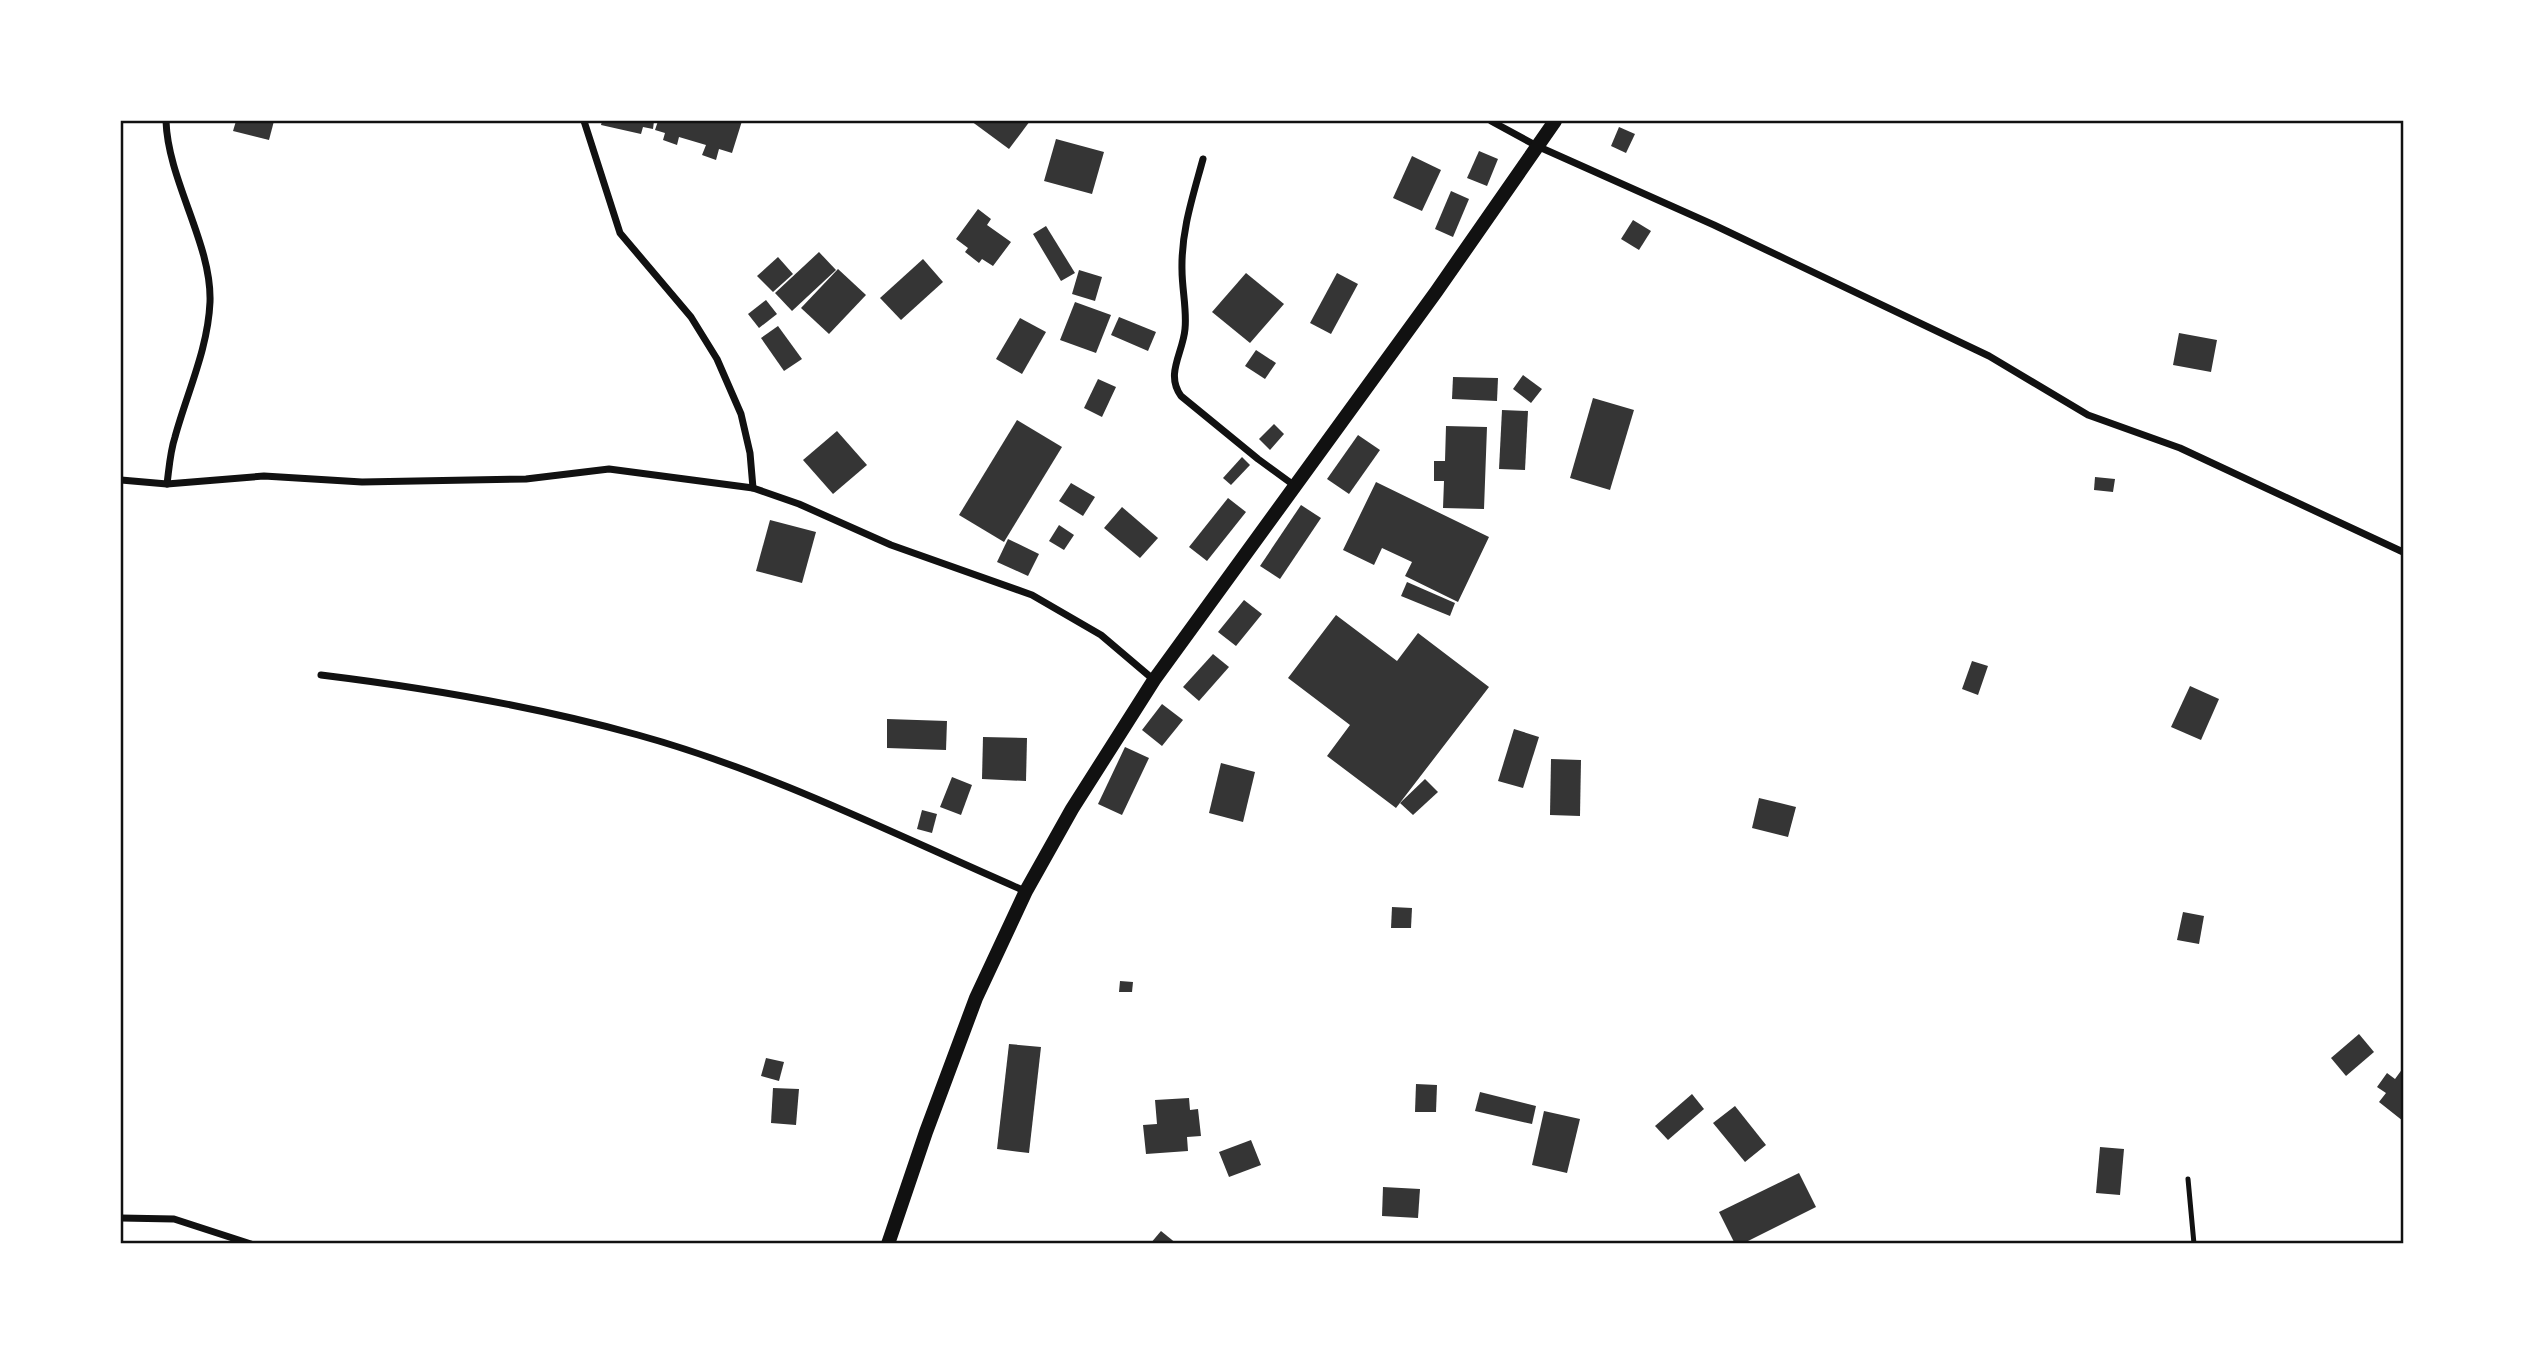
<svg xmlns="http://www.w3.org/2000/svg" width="2524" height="1365" font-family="'Playfair Display',serif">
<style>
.building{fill:#353535}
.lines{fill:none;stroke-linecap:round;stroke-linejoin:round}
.service{stroke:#111;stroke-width:5}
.minor{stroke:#111;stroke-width:7}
.secondary{stroke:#111;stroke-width:14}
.neatline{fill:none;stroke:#111;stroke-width:2.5}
</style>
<rect width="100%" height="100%" fill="#fff"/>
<g class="building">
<path d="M236,121H274L269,140L233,131Z"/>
<path d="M602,121H654L653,129L643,127L641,134L601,125Z"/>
<path d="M658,121H742L732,153L719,149L716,160L702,155L706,145L679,137L677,145L663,140L665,133L655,130Z"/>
<path d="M971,121H1030L1009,149Z"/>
<path d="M1619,127L1635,134L1626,153L1611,146Z"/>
<path d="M1056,139L1104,152L1092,194L1044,181Z"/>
<path d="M1479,151L1498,159L1487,186L1467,178Z"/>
<path d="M1412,156L1441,170L1422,211L1393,198Z"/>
<path d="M1451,191L1469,199L1453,237L1435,229Z"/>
<path d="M978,209L991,219L987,225L1011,242L993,266L982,259L979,263L965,252L968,248L956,239Z"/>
<path d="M1633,220L1651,231L1639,250L1621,239Z"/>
<path d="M1046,226L1075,273L1061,281L1033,234Z"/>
<path d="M819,252L836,270L792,311L775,293Z"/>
<path d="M778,257L793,274L773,292L757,276Z"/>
<path d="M923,259L943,282L901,320L880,298Z"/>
<path d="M838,269L866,295L829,334L801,308Z"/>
<path d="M1079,270L1102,277L1095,301L1072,294Z"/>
<path d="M1246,273L1284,304L1250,343L1212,312Z"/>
<path d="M1337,273L1358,284L1331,334L1310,323Z"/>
<path d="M766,300L777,314L759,328L748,314Z"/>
<path d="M1075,302L1111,315L1096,353L1060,340Z"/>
<path d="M1119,317L1156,332L1148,351L1111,335Z"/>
<path d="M1020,318L1046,332L1022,374L996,359Z"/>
<path d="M778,326L802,359L784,371L761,338Z"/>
<path d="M2179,333L2217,340L2211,372L2173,365Z"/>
<path d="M1256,350L1276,363L1265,379L1245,366Z"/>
<path d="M1523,375L1542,389L1531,403L1513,389Z"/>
<path d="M1453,377L1498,378L1497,401L1452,399Z"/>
<path d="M1098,379L1116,387L1102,417L1084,408Z"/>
<path d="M1593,398L1634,410L1610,490L1570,478Z"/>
<path d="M1502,410L1528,411L1525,470L1499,469Z"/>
<path d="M1017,420L1062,447L1004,542L959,515Z"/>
<path d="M1274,424L1284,434L1270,450L1259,439Z"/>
<path d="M1446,426L1487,427L1484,509L1443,508L1444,481H1434V461H1445Z"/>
<path d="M837,431L867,465L833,494L803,460Z"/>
<path d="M1358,435L1380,450L1349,494L1327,479Z"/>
<path d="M1242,457L1250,465L1231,485L1223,478Z"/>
<path d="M2095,477L2115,479L2113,492L2094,490Z"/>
<path d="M1376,482L1489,537L1458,602L1405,576L1412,562L1382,548L1374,565L1343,550Z"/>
<path d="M1071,483L1095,497L1083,516L1059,501Z"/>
<path d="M1228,498L1246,512L1207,561L1189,547Z"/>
<path d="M1301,505L1321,518L1280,579L1260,566Z"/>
<path d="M1122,507L1158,538L1140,558L1104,528Z"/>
<path d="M770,520L816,532L802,583L756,571Z"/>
<path d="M1059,525L1074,535L1064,550L1049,541Z"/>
<path d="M1008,539L1039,554L1028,576L997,562Z"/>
<path d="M1407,582L1455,603L1450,616L1401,596Z"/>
<path d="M1244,600L1262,614L1236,646L1218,632Z"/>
<path d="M1336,615L1397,661L1418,633L1489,687L1396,808L1327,756L1350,725L1288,678Z"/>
<path d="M1213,654L1229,667L1199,701L1183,687Z"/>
<path d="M1972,661L1988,666L1978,695L1962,689Z"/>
<path d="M2190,686L2219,699L2201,740L2171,727Z"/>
<path d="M1162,704L1183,720L1162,746L1142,730Z"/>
<path d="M887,719L947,721L946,750L887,748Z"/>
<path d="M1514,729L1539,737L1523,788L1498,781Z"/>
<path d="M983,737L1027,738L1026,781L982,779Z"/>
<path d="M1125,747L1149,758L1122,815L1098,804Z"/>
<path d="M1551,759L1581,760L1580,816L1550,815Z"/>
<path d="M1221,763L1255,772L1243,822L1209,813Z"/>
<path d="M952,777L972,785L961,815L940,807Z"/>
<path d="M1425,779L1438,792L1413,815L1400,803Z"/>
<path d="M1759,798L1796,807L1788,837L1752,828Z"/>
<path d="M922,810L937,814L932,833L917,829Z"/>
<path d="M1392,907L1412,908L1411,928H1391Z"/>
<path d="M2183,912L2204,916L2199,944L2177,940Z"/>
<path d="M1120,981L1133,982L1132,992H1119Z"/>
<path d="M2359,1034L2374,1052L2346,1076L2331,1058Z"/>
<path d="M1009,1044L1041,1047L1029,1153L997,1149Z"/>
<path d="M766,1058L784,1062L779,1081L761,1076Z"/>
<path d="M2403,1068V1121L2379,1102L2386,1093L2377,1087L2387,1073L2395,1079Z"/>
<path d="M1416,1084L1437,1085L1436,1112H1415Z"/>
<path d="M773,1088L799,1089L796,1125L771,1123Z"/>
<path d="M1480,1092L1536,1106L1532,1124L1475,1111Z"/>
<path d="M1692,1094L1704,1109L1668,1140L1655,1126Z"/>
<path d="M1189,1098L1190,1110L1198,1109L1201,1136L1187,1137L1188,1151L1146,1154L1143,1125L1157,1124L1155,1100Z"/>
<path d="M1735,1106L1766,1145L1745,1162L1713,1123Z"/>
<path d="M1544,1111L1580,1119L1567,1173L1532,1165Z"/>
<path d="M1251,1140L1261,1165L1229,1177L1219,1152Z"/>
<path d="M2100,1147L2124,1149L2120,1195L2096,1193Z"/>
<path d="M1799,1173L1816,1207L1742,1244H1735L1719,1212Z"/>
<path d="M1383,1187L1420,1189L1418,1218L1382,1216Z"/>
<path d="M1161,1231L1177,1244H1150Z"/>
</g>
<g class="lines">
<path class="service" d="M2188,1179L2194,1244"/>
<g class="minor">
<path d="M166,121C168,181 212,244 210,302C208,349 187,393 175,437C170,452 169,469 167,484"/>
<path d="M584,121L620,233L691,317L717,359L741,414L750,453L753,488"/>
<path d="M1491,121L1537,146L1714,225L1989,356L2088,415L2180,448L2403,552"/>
<path d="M1203,159C1193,196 1181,231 1182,270C1182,289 1187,310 1185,329C1183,353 1165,374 1181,396L1258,459L1295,486"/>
<path d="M121,480L167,484L264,476L362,482L526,479L609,469L753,488L799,504L891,545L1032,595L1101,635L1154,680"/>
<path d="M321,675C427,688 534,706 638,735C772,772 898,836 1025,891"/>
<path d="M121,1218L174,1219L251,1244"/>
</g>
<path class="secondary" d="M888,1244L926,1132L976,998L1026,891L1072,809L1154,680L1436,292L1555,121"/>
</g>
<rect width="2524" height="1365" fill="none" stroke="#ffffff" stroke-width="245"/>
<rect x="122" y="122" width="2280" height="1120" class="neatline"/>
</svg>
